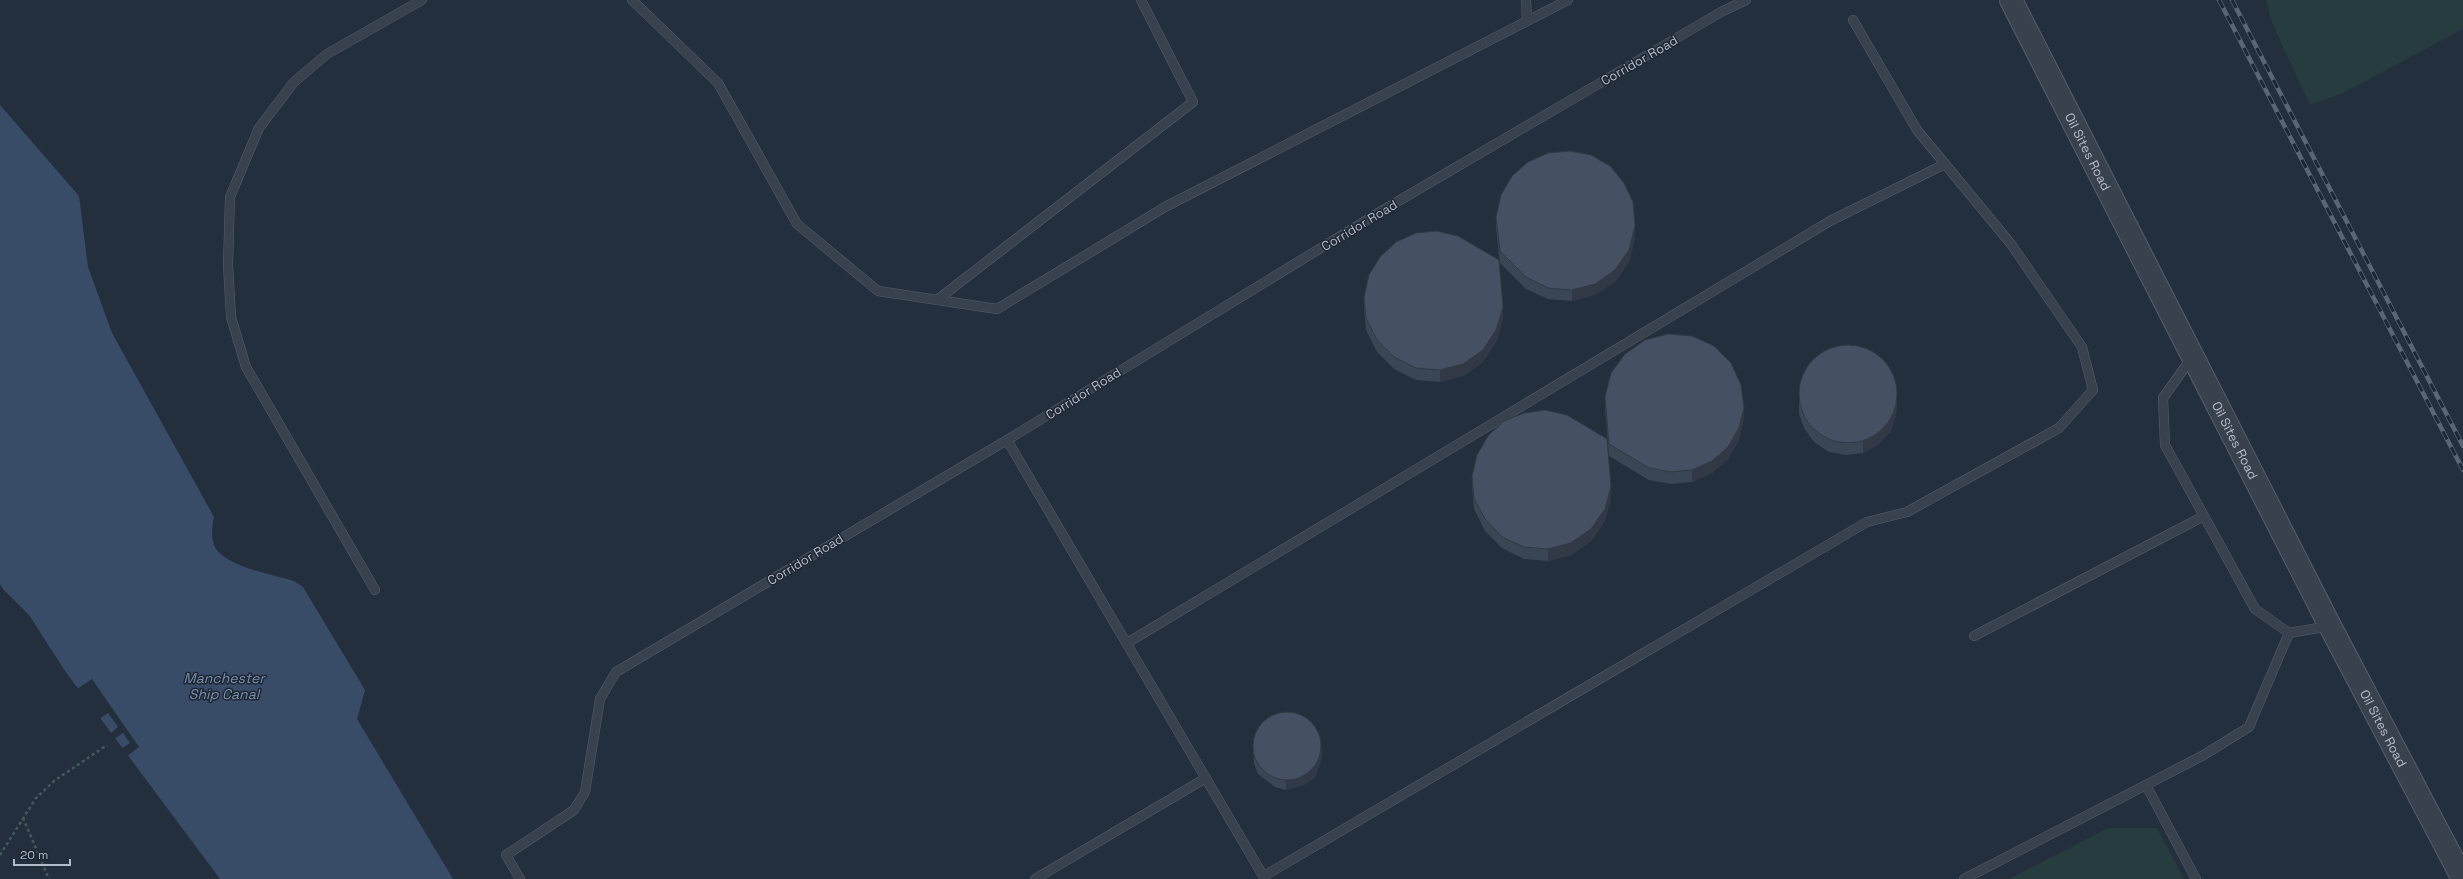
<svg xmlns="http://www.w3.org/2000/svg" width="2463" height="879" font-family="'Space Grotesk',sans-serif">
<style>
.green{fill:#263c3f}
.water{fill:#394c67}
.pier{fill:#242f3e}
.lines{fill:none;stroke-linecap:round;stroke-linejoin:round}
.service-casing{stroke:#565f6c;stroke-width:10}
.tertiary-casing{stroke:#565f6c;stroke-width:24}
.path{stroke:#44595c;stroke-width:2.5;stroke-dasharray:3 3;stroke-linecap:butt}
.service{stroke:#38414e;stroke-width:9}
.tertiary{stroke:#38414e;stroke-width:22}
.rail-casing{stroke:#5a6575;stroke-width:4.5}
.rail{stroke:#1d2633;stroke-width:3;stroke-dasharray:9;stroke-linecap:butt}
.wall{fill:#3b4654}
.shaded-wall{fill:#303945}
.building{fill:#455162;stroke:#303945}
.labels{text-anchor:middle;stroke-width:3;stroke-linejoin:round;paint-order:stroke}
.street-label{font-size:13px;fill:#b4bcc9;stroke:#1d2633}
.water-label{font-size:14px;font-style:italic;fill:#7c92b1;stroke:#1d2633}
</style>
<rect width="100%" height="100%" fill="#242f3e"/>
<g class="green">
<path d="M2266,0H2463V29L2343,93L2310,105L2272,23Z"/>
<path d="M2108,828H2157L2184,879H2009Z"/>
</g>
<path class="water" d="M0,105L79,196L88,267L112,333L214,517C212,526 211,536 214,545C222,566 274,575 294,581L303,587L365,690L357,719L453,879H220L65,671L29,615L3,589L0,584Z"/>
<path class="pier" d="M92,679L139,747L127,756L121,749L130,743L123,733L114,739L110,734L118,727L108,713L99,719L77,689Z"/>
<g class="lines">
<g class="service-casing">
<g id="service">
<path d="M632,0L718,83L797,224L878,291L997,309L1165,207L1568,0"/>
<path d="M1526,0L1527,21"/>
<path d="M937,300L1193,102L1141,0"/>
<path d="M2192,357L2163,398L2165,445L2255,609L2289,633L2330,626"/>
<path d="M1007,440L1265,879"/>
<path d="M375,590L246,367L231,317L228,265L230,197L259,128L294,82L327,54L422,0"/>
<path d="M1974,636L2204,516"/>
<path d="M1127,643L1830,221L1945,164"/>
<path d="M2146,785L2196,879"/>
<path d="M1264,876L1867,522L1907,512L2059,428L2093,390L2082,347L2011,244L1917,130L1853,20"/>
<path d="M520,879L506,855L574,810L585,792L600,699L616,672L1007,440L1378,213L1721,12L1746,0"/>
<path d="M1035,879L1206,778"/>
<path d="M1964,879L2202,756L2249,727L2289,633"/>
</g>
</g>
<g class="tertiary-casing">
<g id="tertiary">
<path id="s1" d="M2011,0L2330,626L2463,879"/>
</g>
</g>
<g class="path">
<path d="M23,818L49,879"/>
<path d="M0,855L36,798L54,781L107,745"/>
</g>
<use href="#service" class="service"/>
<use href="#tertiary" class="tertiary"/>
<g class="rail-casing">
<g id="rail">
<path d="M2219,0L2463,470"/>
<path d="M2232,0L2463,446"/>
</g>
</g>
<use href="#rail" class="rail"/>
</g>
<g class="wall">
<path d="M1496,217L1635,238L1629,262L1615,282L1595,295L1572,301L1548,299L1526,289L1500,263L1496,228Z"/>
<path d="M1364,297L1503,319L1496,342L1483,362L1463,376L1440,382L1416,380L1394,369L1377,352L1366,330L1364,309Z"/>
<path d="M1799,386L1897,399L1896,416L1890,432L1878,445L1863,453L1846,455L1829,452L1814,442L1804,428L1799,414Z"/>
<path d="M1605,397L1744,419L1739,440L1728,459L1712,473L1692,482L1671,484L1649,480L1609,456L1605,409Z"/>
<path d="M1472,476L1611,498L1605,521L1591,541L1571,555L1548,561L1524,559L1502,548L1485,531L1474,509L1472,488Z"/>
<path d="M1253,743L1322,757L1315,777L1306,784L1286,790L1275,787L1258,774L1254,764Z"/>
</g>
<g class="shaded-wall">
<path d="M1635,226V238L1629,262L1615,282L1595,295L1572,301V290Z"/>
<path d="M1503,307V319L1496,342L1483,362L1463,376L1440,382V370Z"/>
<path d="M1897,387L1896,416L1890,432L1878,445L1863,453V441Z"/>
<path d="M1744,407V419L1739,440L1728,459L1712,473L1692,482V470Z"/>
<path d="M1611,486V498L1605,521L1591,541L1571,555L1548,561V549Z"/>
<path d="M1322,748V757L1315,777L1306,784L1286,790V780Z"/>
</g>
<g class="building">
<path d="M1570,151L1591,155L1610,166L1624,183L1633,202L1635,226L1629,250L1615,270L1595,284L1572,290L1548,288L1526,277L1500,251L1496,217L1501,195L1512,176L1528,162L1548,153Z"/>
<path d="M1437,231L1458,236L1499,260L1503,307L1496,330L1483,350L1463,364L1440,370L1416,368L1394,357L1377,340L1366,318L1364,297L1369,275L1380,257L1396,242L1416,233Z"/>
<path d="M1668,334L1692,336L1714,346L1731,363L1741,385L1744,407L1739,428L1728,447L1712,461L1692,470L1671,472L1649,468L1609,444L1605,397L1611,373L1625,354L1645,340Z"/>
<circle cx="1848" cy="394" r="49"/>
<path d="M1545,410L1567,415L1607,439L1611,486L1605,509L1591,529L1571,543L1548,549L1524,547L1502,537L1485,519L1474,498L1472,476L1477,455L1488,436L1504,421L1524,413Z"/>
<circle cx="1287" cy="746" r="34"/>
</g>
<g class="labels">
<g class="street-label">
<text transform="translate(1639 60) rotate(-30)" y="5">Corridor Road</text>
<text dy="5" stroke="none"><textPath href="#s1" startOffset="170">Oil Sites Road</textPath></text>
<text transform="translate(1359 225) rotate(-31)" y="5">Corridor Road</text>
<text transform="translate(1083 393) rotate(-32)" y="5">Corridor Road</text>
<text dy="5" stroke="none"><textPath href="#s1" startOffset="494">Oil Sites Road</textPath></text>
<text transform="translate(805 559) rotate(-31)" y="5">Corridor Road</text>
<text dy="5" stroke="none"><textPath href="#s1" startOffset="818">Oil Sites Road</textPath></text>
</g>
<g class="water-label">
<text x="224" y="683">Manchester<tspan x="224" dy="16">Ship Canal</tspan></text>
</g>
</g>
<path d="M14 859v6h56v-6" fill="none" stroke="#b4bcc9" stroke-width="2"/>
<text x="20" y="859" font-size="12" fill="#b4bcc9" stroke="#1d2633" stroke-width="3" paint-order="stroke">20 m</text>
</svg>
